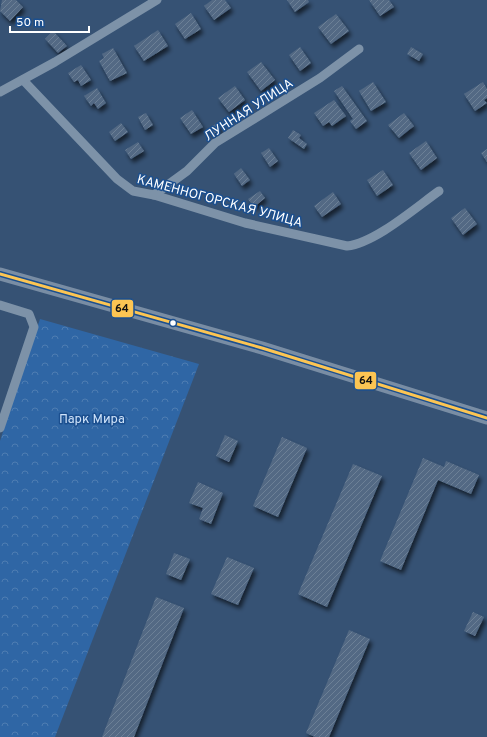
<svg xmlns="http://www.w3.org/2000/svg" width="487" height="737" font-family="Overpass,sans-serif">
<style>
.forest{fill:url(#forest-crowns)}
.building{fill:url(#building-hatch);filter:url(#shadow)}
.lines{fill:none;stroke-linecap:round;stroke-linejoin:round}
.street{stroke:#7d92a8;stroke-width:9}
.secondary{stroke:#798da4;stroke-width:13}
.bus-1-casing{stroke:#1b4f8f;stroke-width:6}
.bus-1{stroke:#fcc553;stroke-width:3}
.bus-dot{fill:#fff;stroke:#1b4f8f;stroke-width:1.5}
.labels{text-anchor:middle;stroke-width:3;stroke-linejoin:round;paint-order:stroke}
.street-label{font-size:13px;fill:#fff;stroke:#1b4f8f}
.park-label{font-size:13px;fill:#cfe3fa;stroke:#1b4f8f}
.line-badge{stroke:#1b4f8f;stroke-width:1.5}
.pale-badge-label{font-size:11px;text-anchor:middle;font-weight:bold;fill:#111}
</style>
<defs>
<pattern id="forest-crowns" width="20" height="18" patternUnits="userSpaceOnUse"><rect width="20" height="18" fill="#2f66a5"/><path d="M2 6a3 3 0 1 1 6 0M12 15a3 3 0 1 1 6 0" fill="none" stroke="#4e7db2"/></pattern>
<pattern id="building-hatch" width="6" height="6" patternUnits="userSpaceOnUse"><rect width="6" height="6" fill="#526984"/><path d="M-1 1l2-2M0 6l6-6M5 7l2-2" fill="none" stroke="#6c8096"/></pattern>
<filter id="shadow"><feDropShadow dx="2.5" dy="4" stdDeviation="2" flood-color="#0009"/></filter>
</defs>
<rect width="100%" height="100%" fill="#365274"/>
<path class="forest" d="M40,319L199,364L55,737H0V441Z"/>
<g class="building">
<path d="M2,0H16L23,7L10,21L0,11Z"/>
<path d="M212,0H225L231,8L214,20L204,6Z"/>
<path d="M287,0H308L309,2L295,12Z"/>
<path d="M369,0H389L394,7L380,16Z"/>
<path d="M191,13L201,29L185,39L175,24Z"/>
<path d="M336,14L349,31L331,44L318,27Z"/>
<path d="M158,30L168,46L144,61L134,46Z"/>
<path d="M53,31L67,46L58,53L45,39Z"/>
<path d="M300,47L311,63L300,71L289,55Z"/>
<path d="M411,47L423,54L419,61L407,54Z"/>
<path d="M113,48L127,73L110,81L99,61L104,58L102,54Z"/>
<path d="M261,62L275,80L261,91L247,72Z"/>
<path d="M81,65L91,80L81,86L78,80L74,82L68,73Z"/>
<path d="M373,82L386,102L371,111L359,91Z"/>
<path d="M483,82L487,89V98L484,100L487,103L475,111L464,94Z"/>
<path d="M235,86L245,100L229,112L218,98Z"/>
<path d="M342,86L367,121L356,129L350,121L353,119L334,91Z"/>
<path d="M97,88L106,103L98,109L94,103L91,106L84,96Z"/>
<path d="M334,100L346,116L332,126L329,122L323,126L314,113Z"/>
<path d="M192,110L203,127L191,134L180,118Z"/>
<path d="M146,113L153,125L145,130L138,117Z"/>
<path d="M404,113L414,126L399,138L388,125Z"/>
<path d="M121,123L128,132L115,141L109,132Z"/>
<path d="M217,123L220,129L213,135L209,128Z"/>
<path d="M293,130L301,135L299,138L307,144L304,149L288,138Z"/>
<path d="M426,141L437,158L421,170L409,153Z"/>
<path d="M138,142L144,151L131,159L125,150Z"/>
<path d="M269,148L278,161L270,167L261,153Z"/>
<path d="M487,149V162L481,153Z"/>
<path d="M241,168L250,180L242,186L234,174Z"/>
<path d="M383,170L393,185L377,196L367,180Z"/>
<path d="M260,191L265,198L254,207L248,199Z"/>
<path d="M333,192L341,204L322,217L314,206Z"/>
<path d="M465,208L477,224L463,235L451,218Z"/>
<path d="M225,435L238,441L229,462L216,456Z"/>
<path d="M282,437L307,448L278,517L253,506Z"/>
<path d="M423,458L444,467L446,461L479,475L471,494L438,480L401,570L380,561Z"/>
<path d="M353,464L382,476L327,607L298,594Z"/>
<path d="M198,482L223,493L211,524L199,519L203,508L189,503Z"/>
<path d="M174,553L190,559L181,580L166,574Z"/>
<path d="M227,557L254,568L238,605L211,594Z"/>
<path d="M156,597L184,608L134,737H102Z"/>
<path d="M473,612L484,617L475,636L464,631Z"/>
<path d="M349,630L370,639L329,737H315L306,733Z"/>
</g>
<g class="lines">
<g class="street">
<path d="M23,80L117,179L133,191L154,195L245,223L347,246C375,243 415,208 439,191"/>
<path d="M0,92L55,62L157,0"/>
<path d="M154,195L187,171L215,143L320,78L359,49"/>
<path d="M0,305L29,314L34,327L0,428"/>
</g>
<path class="secondary" d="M0,274L262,348L487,418"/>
<g class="bus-1-casing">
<path id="bus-1" d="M0,274L262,348L487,418"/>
</g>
<use href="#bus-1" class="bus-1"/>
</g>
<circle class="bus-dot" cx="173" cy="323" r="3.5"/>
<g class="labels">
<g class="street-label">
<text transform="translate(248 109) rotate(-33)" y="5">ЛУННАЯ УЛИЦА</text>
<text transform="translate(220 200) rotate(15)" y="5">КАМЕННОГОРСКАЯ УЛИЦА</text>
</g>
<g class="park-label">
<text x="92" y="423">Парк Мира</text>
</g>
</g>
<g class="line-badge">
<rect x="111" y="299" width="23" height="19" rx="4" fill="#fcc553"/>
<rect x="354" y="371" width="23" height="19" rx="4" fill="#fcc553"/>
</g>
<g class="pale-badge-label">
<text x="122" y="312">64</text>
<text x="366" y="384">64</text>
</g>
<path d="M10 26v6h79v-6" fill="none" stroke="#ffffff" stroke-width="2"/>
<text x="16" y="26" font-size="12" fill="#ffffff" stroke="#1b4f8f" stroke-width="3" paint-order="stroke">50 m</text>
</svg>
